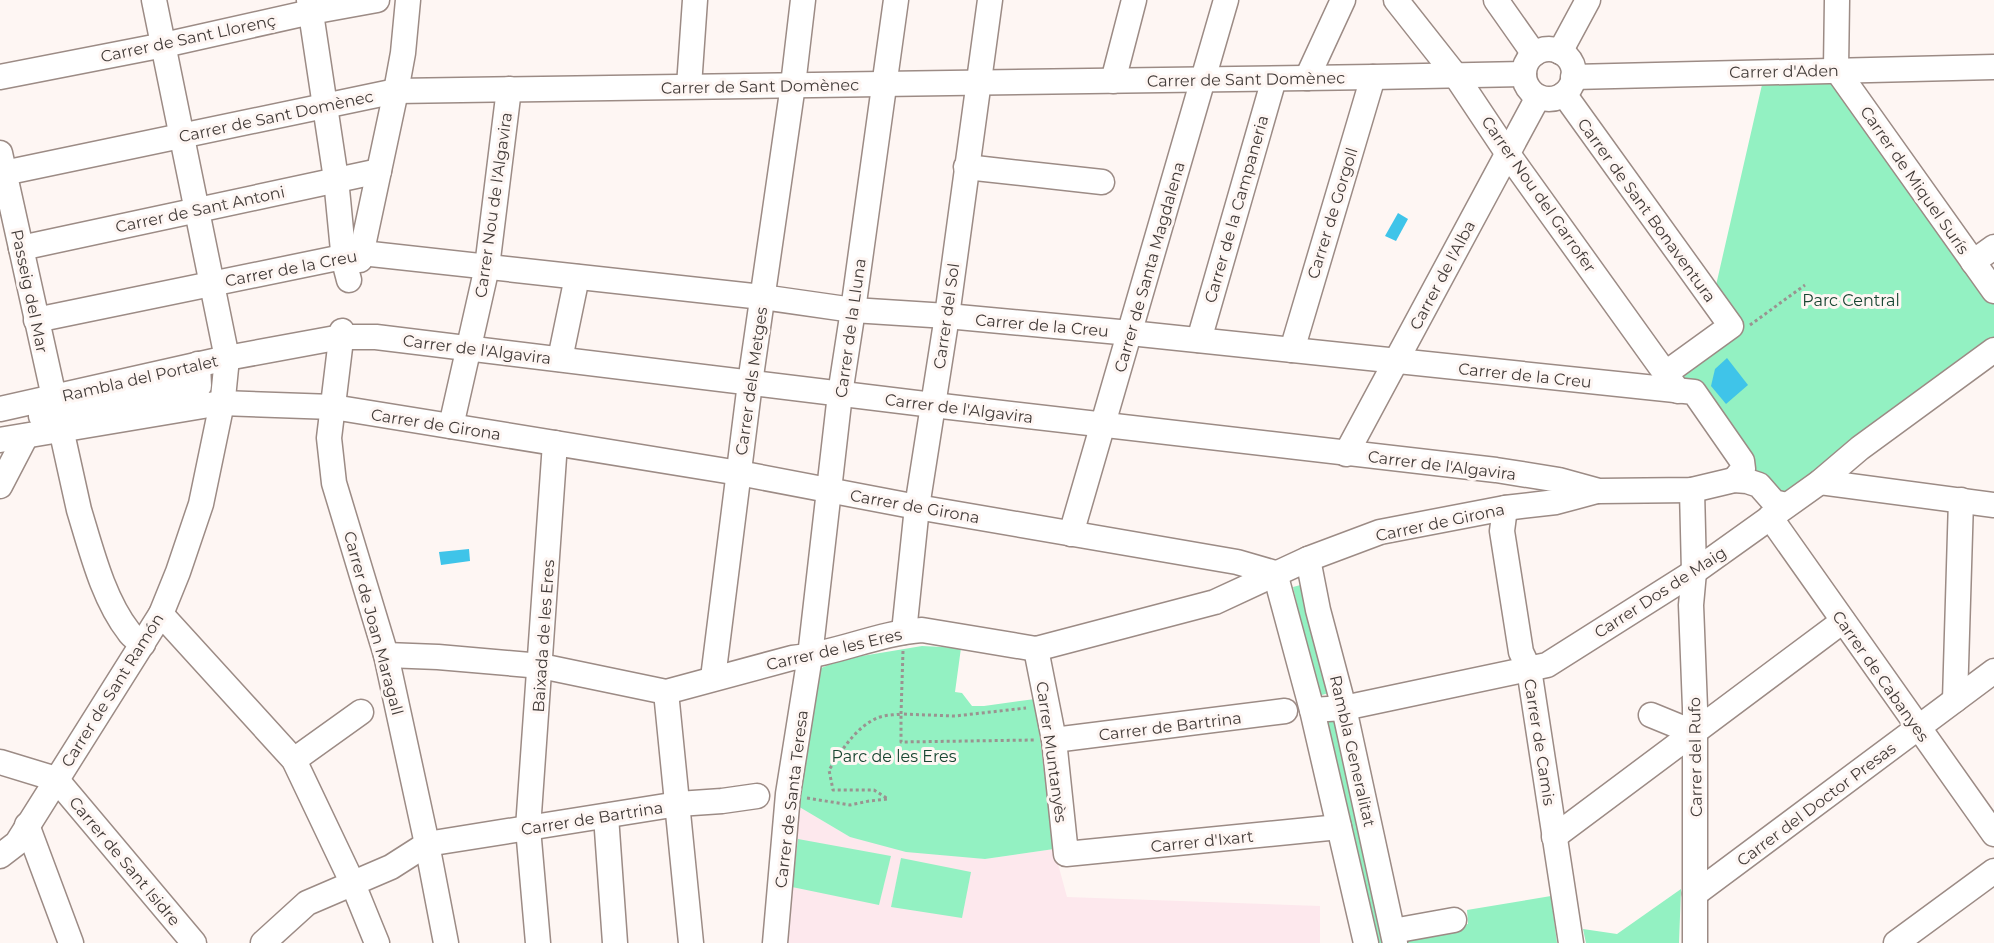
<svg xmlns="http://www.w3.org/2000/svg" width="1994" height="943" font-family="Montserrat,sans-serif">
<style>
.education{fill:#fde8ed}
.green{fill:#93f1c2}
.water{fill:#3fc4e9}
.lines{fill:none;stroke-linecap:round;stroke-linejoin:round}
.minor-casing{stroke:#9c8b85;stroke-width:27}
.path{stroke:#9a9390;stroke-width:3;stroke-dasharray:3 3;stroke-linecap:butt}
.minor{stroke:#fff;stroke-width:24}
.labels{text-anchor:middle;stroke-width:6;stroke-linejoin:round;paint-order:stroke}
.street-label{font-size:16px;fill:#423b38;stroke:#fef6f3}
.park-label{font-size:16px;fill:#184531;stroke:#fef6f3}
</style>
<rect width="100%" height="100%" fill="#fef6f3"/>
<path class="education" d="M796,805L850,837L985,859L1054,849L1067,897L1320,906V943H783Z"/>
<g class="green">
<path d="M1834,74L1994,299V343L1787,492L1776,491L1751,477L1744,444L1705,387L1703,385L1683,388L1673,374L1734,330L1714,294L1764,76Z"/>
<path d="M1308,583L1333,692L1318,696L1293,587Z"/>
<path d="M922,646L961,648L955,692L962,693L972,706H984L1035,699L1054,849L985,859L906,852L850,837L796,805L816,670L844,659Z"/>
<path d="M1340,719L1389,943H1372L1324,723Z"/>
<path d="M798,839L891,856L879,905L792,887Z"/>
<path d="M901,858L971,872L962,918L891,907Z"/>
<path d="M1681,889L1679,943H1586L1583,929L1617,934Z"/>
<path d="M1551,896L1557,943H1408L1407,935L1468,924L1467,910Z"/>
</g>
<g class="water">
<path d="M1398,213L1408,219L1396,241L1385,236Z"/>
<path d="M1727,358L1748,385L1726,404L1711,386L1715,369Z"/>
<path d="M469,549L470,561L441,565L439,552Z"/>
</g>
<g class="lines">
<g class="minor-casing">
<g id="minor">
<path d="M309,0L336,179L344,261L349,280"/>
<path d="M1396,0L1456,76L1508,154L1678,391"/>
<path d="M1496,0L1534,54"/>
<path d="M1837,0L1836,69L1994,291"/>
<circle cx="1549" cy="74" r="25"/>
<path d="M1560,52L1588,0"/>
<path d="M0,77L164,45L311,12L377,0"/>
<path d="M1573,77L1994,67"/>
<path d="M1307,78L1343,0"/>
<path d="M1113,81L1134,0"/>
<path d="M689,86L695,0"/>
<path d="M1564,94L1731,326L1666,373"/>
<path d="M0,153L79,510C91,549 103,599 129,632C132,637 138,640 143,644"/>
<path d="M966,167L1102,182"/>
<path d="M4,173L396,91L1373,77L1524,74"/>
<path d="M21,248L379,171"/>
<path d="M360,260L396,91L403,53L408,0"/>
<path d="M1973,262L1994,247"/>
<path d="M36,320L362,253L762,297L853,310L947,316L1130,333L1694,392L1742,461L1743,469L1734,480"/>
<path d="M342,331L329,438L334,483L386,655L427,844L446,943"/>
<path d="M1199,340L1274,79"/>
<path d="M1292,350L1373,77"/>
<path d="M560,359L577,277"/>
<path d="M0,409L227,358L341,337H376L933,405L1496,470L1559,480L1599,491L1692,490L1734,480L1747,481L1759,485L1774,502L1786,505"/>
<path d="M41,416L199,386L198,364"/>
<path d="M451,426L487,267L509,89"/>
<path d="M0,440L221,403L333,407L739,473L917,507L1237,562L1275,573"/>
<path d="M1346,454L1538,97"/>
<path d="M1820,482L1994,505"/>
<path d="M0,486L26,436"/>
<path d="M1692,490L1694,572L1691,605L1695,708V943"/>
<path d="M1505,508L1502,531L1521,652L1529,669L1571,943"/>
<path d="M1770,517L1994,834"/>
<path d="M1071,534L1226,0"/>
<path d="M1308,559L1318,610L1344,708L1395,943"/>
<path d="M1275,573L1312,710L1366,943"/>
<path d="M161,614L294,760L353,884L377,943"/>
<path d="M904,632L917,507L947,316L990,0"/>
<path d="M1036,649L1054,740L1066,854L1339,827"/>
<path d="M386,655L438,657L541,666L666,692L792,658C836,654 878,633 922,630L1036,649L1215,602L1308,559L1380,532L1505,508L1556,502L1597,491"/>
<path d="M713,678L750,383L793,85L803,0"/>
<path d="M666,692L691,943"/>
<path d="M1955,700L1961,500"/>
<path d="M1312,710L1344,708L1547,665L1694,572L1820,482L1860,448L1994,350"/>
<path d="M1651,715L1695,733"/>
<path d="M1054,740L1285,711"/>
<path d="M294,760L361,712"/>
<path d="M0,762L56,779L194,943"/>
<path d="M606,816L615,943"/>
<path d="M27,825L71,943"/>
<path d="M1554,837L1843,621"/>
<path d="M0,856L17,843L161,614L178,572L201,504L223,398L227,358L154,0"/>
<path d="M1695,894L1994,671"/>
<path d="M1393,931L1454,920"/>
<path d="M263,943L307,903L391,867L427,844L678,804L722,801L757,796"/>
<path d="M538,943L528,828L555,443"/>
<path d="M775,943L788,794L810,656L840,394L853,310L896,0"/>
<path d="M1896,943L1994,871"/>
</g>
</g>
<g class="path">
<path d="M1750,325L1805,285"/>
<path d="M903,651L901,714L955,716L1026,708"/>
<path d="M807,798L850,805L869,801L888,799L874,790H833L829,770C842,750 855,728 877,718C884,715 893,715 901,714V742L1034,740"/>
</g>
<use href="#minor" class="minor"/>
</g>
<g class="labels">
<g class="street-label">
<text transform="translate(188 38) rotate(-12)" y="6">Carrer de Sant Llorenç</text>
<text transform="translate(1784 71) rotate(-1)" y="6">Carrer d'Aden</text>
<text transform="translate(1246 79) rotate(-1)" y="6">Carrer de Sant Domènec</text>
<text transform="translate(760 86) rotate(-1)" y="6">Carrer de Sant Domènec</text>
<text transform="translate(276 116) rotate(-12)" y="6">Carrer de Sant Domènec</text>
<text transform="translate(1915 180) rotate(55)" y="6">Carrer de Miquel Surís</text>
<text transform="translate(1539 194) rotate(55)" y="6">Carrer Nou del Garrofer</text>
<text transform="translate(493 205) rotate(-82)" y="6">Carrer Nou de l'Algavira</text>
<text transform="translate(200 209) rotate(-12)" y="6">Carrer de Sant Antoni</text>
<text transform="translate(1236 209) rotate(-74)" y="6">Carrer de la Campaneria</text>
<text transform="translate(1647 210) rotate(54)" y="6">Carrer de Sant Bonaventura</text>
<text transform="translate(1332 213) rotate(-73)" y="6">Carrer de Gorgoll</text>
<text transform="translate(1149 267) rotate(-74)" y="6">Carrer de Santa Magdalena</text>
<text transform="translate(291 268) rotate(-11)" y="6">Carrer de la Creu</text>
<text transform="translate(1442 275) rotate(-62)" y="6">Carrer de l'Alba</text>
<text transform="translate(30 291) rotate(78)" y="6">Passeig del Mar</text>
<text transform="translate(946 316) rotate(-82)" y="6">Carrer del Sol</text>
<text transform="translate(1042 325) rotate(5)" y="6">Carrer de la Creu</text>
<text transform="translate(850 328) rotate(-82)" y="6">Carrer de la Lluna</text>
<text transform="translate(477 349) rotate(7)" y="6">Carrer de l'Algavira</text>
<text transform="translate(1525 375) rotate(6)" y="6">Carrer de la Creu</text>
<text transform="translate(140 378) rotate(-13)" y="6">Rambla del Portalet</text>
<text transform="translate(751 381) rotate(-82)" y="6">Carrer dels Metges</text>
<text transform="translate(959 408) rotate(7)" y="6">Carrer de l'Algavira</text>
<text transform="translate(436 424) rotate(9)" y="6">Carrer de Girona</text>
<text transform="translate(1442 465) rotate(7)" y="6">Carrer de l'Algavira</text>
<text transform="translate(915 506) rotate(10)" y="6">Carrer de Girona</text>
<text transform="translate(1440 522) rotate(-12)" y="6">Carrer de Girona</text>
<text transform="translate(1660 592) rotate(-33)" y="6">Carrer Dos de Maig</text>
<text transform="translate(374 623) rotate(75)" y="6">Carrer de Joan Maragall</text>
<text transform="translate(543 636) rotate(-86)" y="6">Baixada de les Eres</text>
<text transform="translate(834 649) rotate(-13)" y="6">Carrer de les Eres</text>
<text transform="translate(1881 676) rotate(55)" y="6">Carrer de Cabanyes</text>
<text transform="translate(112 690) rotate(-58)" y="6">Carrer de Sant Ramón</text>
<text transform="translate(1170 726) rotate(-7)" y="6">Carrer de Bartrina</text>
<text transform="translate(1540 742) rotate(81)" y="6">Carrer de Camis</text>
<text transform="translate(1353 751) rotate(77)" y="6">Rambla Generalitat</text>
<text transform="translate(1052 752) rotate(82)" y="6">Carrer Muntanyès</text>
<text transform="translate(1695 757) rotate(-91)" y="6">Carrer del Rufo</text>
<text transform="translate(791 799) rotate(-83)" y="6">Carrer de Santa Teresa</text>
<text transform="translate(1816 804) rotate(-37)" y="6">Carrer del Doctor Presas</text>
<text transform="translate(592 818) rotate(-9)" y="6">Carrer de Bartrina</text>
<text transform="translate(1202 841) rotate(-6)" y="6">Carrer d'Ixart</text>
<text transform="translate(125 861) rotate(50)" y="6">Carrer de Sant Isidre</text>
</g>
<g class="park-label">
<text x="1851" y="306">Parc Central</text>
<text x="894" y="762">Parc de les Eres</text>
</g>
</g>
</svg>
